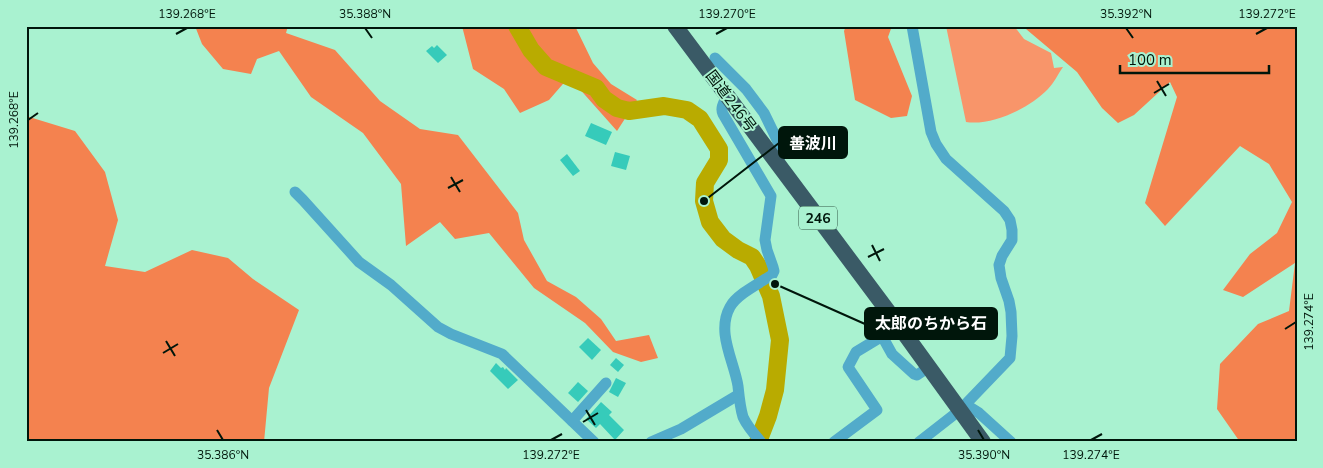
<svg xmlns="http://www.w3.org/2000/svg" width="1323" height="468" font-family="'Nunito Sans','Noto Sans JP',sans-serif">
<style>
.green{fill:#f8956a}
.forest{fill:#f4824f}
.lines{fill:none;stroke-linecap:round;stroke-linejoin:round}
.river{stroke:#b9ab00;stroke-width:18}
.building{fill:#36cbba}
.minor{stroke:#52abca;stroke-width:11}
.highway{stroke:#3a5a66;stroke-width:16}
.ticks{fill:none;stroke:#00160b;stroke-width:2}
.labels{text-anchor:middle;stroke-width:4;stroke-linejoin:round;paint-order:stroke}
.shield{fill:#a9f2d0;stroke:#335846;stroke-width:1}
.shield-label{font-size:14px;font-weight:bold;fill:#00160b}
.street-label{font-size:15px;fill:#00160b;stroke:#a9f2d0}
.leader{fill:none;stroke:#00160b;stroke-width:2}
.callout-dot{fill:#00160b;stroke:#a9f2d0;stroke-width:2}
.callout{fill:#00160b;stroke:#00160b;stroke-width:2}
.callout-label{font-size:16px;text-anchor:middle;font-weight:bold;fill:#fff}
.neatline{fill:none;stroke:#00160b;stroke-width:2}
.ticks-label{font-size:12px;text-anchor:middle;fill:#00160b}
</style>
<rect width="100%" height="100%" fill="#a9f2d0"/>
<path class="green" d="M946,26H1014L1024,39L1051,53L1054,68L1063,67C1058,74 1054,83 1048,89C1030,108 992,126 966,122Z"/>
<g class="forest">
<path d="M195,26H288L286,33L335,50L380,101L420,129L458,135L518,213L524,240L547,281L576,297L601,319L616,341L649,335L658,358L641,362L613,352L585,323L534,288L489,233L455,239L440,222L406,246L401,184L363,133L311,97L279,51L257,59L251,74L223,69L202,44Z"/>
<path d="M462,26H575L593,63L611,84L637,100L617,131L569,77L549,100L520,113L504,89L473,69Z"/>
<path d="M846,26H892L888,37L912,96L907,116L891,118L855,100L844,31Z"/>
<path d="M1026,26H1297V442H1240L1217,409L1220,364L1258,324L1289,311L1295,263L1243,297L1223,290L1250,254L1277,233L1292,202L1269,164L1240,146L1165,226L1145,203L1177,97L1170,82L1134,115L1118,123L1102,108L1077,72L1026,29Z"/>
<path d="M26,116L75,131L105,172L118,220L105,266L145,272L192,250L228,258L253,279L299,310L269,388L264,442H26Z"/>
</g>
<g class="lines">
<path class="river" d="M517,26L531,50L546,67L596,88L604,99L617,108L629,111L664,106L687,110L700,119L719,149V160L705,183L704,201L710,222L723,239L738,250L752,257L758,266L771,296L780,340L775,390L768,416L758,442"/>
</g>
<g class="building">
<path d="M437,45L447,55L438,63L426,51L432,46L434,48Z"/>
<path d="M591,123L612,132L606,145L585,136Z"/>
<path d="M615,152L630,156L626,170L611,166Z"/>
<path d="M567,154L580,171L573,176L560,160Z"/>
<path d="M588,338L601,350L592,360L579,347Z"/>
<path d="M616,358L624,365L618,372L610,365Z"/>
<path d="M496,363L501,368L503,367L505,370L506,368L518,380L508,389L490,371Z"/>
<path d="M616,378L626,383L618,397L609,392Z"/>
<path d="M578,382L588,391L578,402L568,393Z"/>
<path d="M601,402L612,412L609,415L624,430L615,440L600,424L596,428L586,419Z"/>
</g>
<g class="lines">
<g class="minor">
<path d="M912,26L931,132L936,144L946,159L1004,211L1010,220L1012,230V240L1002,256L999,265L1001,278L1009,301L1011,312L1012,336L1010,358L960,410L919,442"/>
<path d="M715,58L746,89L764,113L782,150L778,163"/>
<path d="M727,96C724,102 720,108 723,114L771,196L765,240L767,250L773,267L774,271L772,275C760,283 737,294 730,307C716,332 734,361 738,386C739,396 740,407 743,417C747,426 754,434 761,442"/>
<path d="M295,192L303,200L359,262L391,285L438,327L451,334L502,354L594,442"/>
<path d="M882,336L892,354L914,374L917,375L929,367"/>
<path d="M971,408L979,413L1011,442"/>
<path d="M572,421L606,383"/>
<path d="M651,442L681,429L738,395"/>
<path d="M834,442L877,410L848,367L856,352L899,326"/>
</g>
<path class="highway" d="M675,26L899,326L983,442"/>
</g>
<path class="ticks" d="M365,28L372,38M1126,28L1133,38M176,34L187,28M716,34L727,28M1256,34L1267,28M1157,81L1166,96M1154,93L1169,84M28,120L38,113M451,177L460,192M448,188L463,180M872,245L880,261M868,257L884,249M1285,329L1296,322M166,341L175,356M163,353L178,344M586,410L595,425M583,422L598,413M217,430L223,440M978,430L984,440M551,440L562,434M1091,440L1102,434"/>
<g class="labels">
<rect class="shield" x="799" y="206.5" width="38" height="23" rx="4"/>
<g class="shield-label">
<text x="818" y="223">246</text>
</g>
<g class="street-label">
<text transform="translate(731 101) rotate(53)" y="5">国道246号</text>
</g>
</g>
<path class="leader" d="M704 201L779 143M775 284L865 324"/>
<g class="callout-dot">
<circle cx="704" cy="201" r="5"/>
<circle cx="775" cy="284" r="5"/>
</g>
<g class="callout">
<rect x="779" y="127" width="68" height="31" rx="5"/>
<rect x="865" y="308" width="132" height="31" rx="5"/>
</g>
<g class="callout-label">
<text x="813" y="149">善波川</text>
<text x="931" y="329">太郎のちから石</text>
</g>
<rect width="1323" height="468" fill="none" stroke="#a9f2d0" stroke-width="55"/>
<path d="M1120 65v8h149v-8" fill="none" stroke="#00160b" stroke-width="2.5"/>
<text x="1128" y="65" font-size="15" fill="#00160b" stroke="#a9f2d0" stroke-width="4" paint-order="stroke">100 m</text>
<rect x="28" y="28" width="1268" height="412" class="neatline"/>
<g class="ticks-label">
<text x="187" y="18">139.268°E</text>
<text x="365" y="18">35.388°N</text>
<text x="727" y="18">139.270°E</text>
<text x="1126" y="18">35.392°N</text>
<text x="1267" y="18">139.272°E</text>
<text transform="translate(14 120) rotate(-90)" y="4">139.268°E</text>
<text transform="translate(1309 322) rotate(-90)" y="4">139.274°E</text>
<text x="223" y="459">35.386°N</text>
<text x="551" y="459">139.272°E</text>
<text x="984" y="459">35.390°N</text>
<text x="1091" y="459">139.274°E</text>
</g>
</svg>
